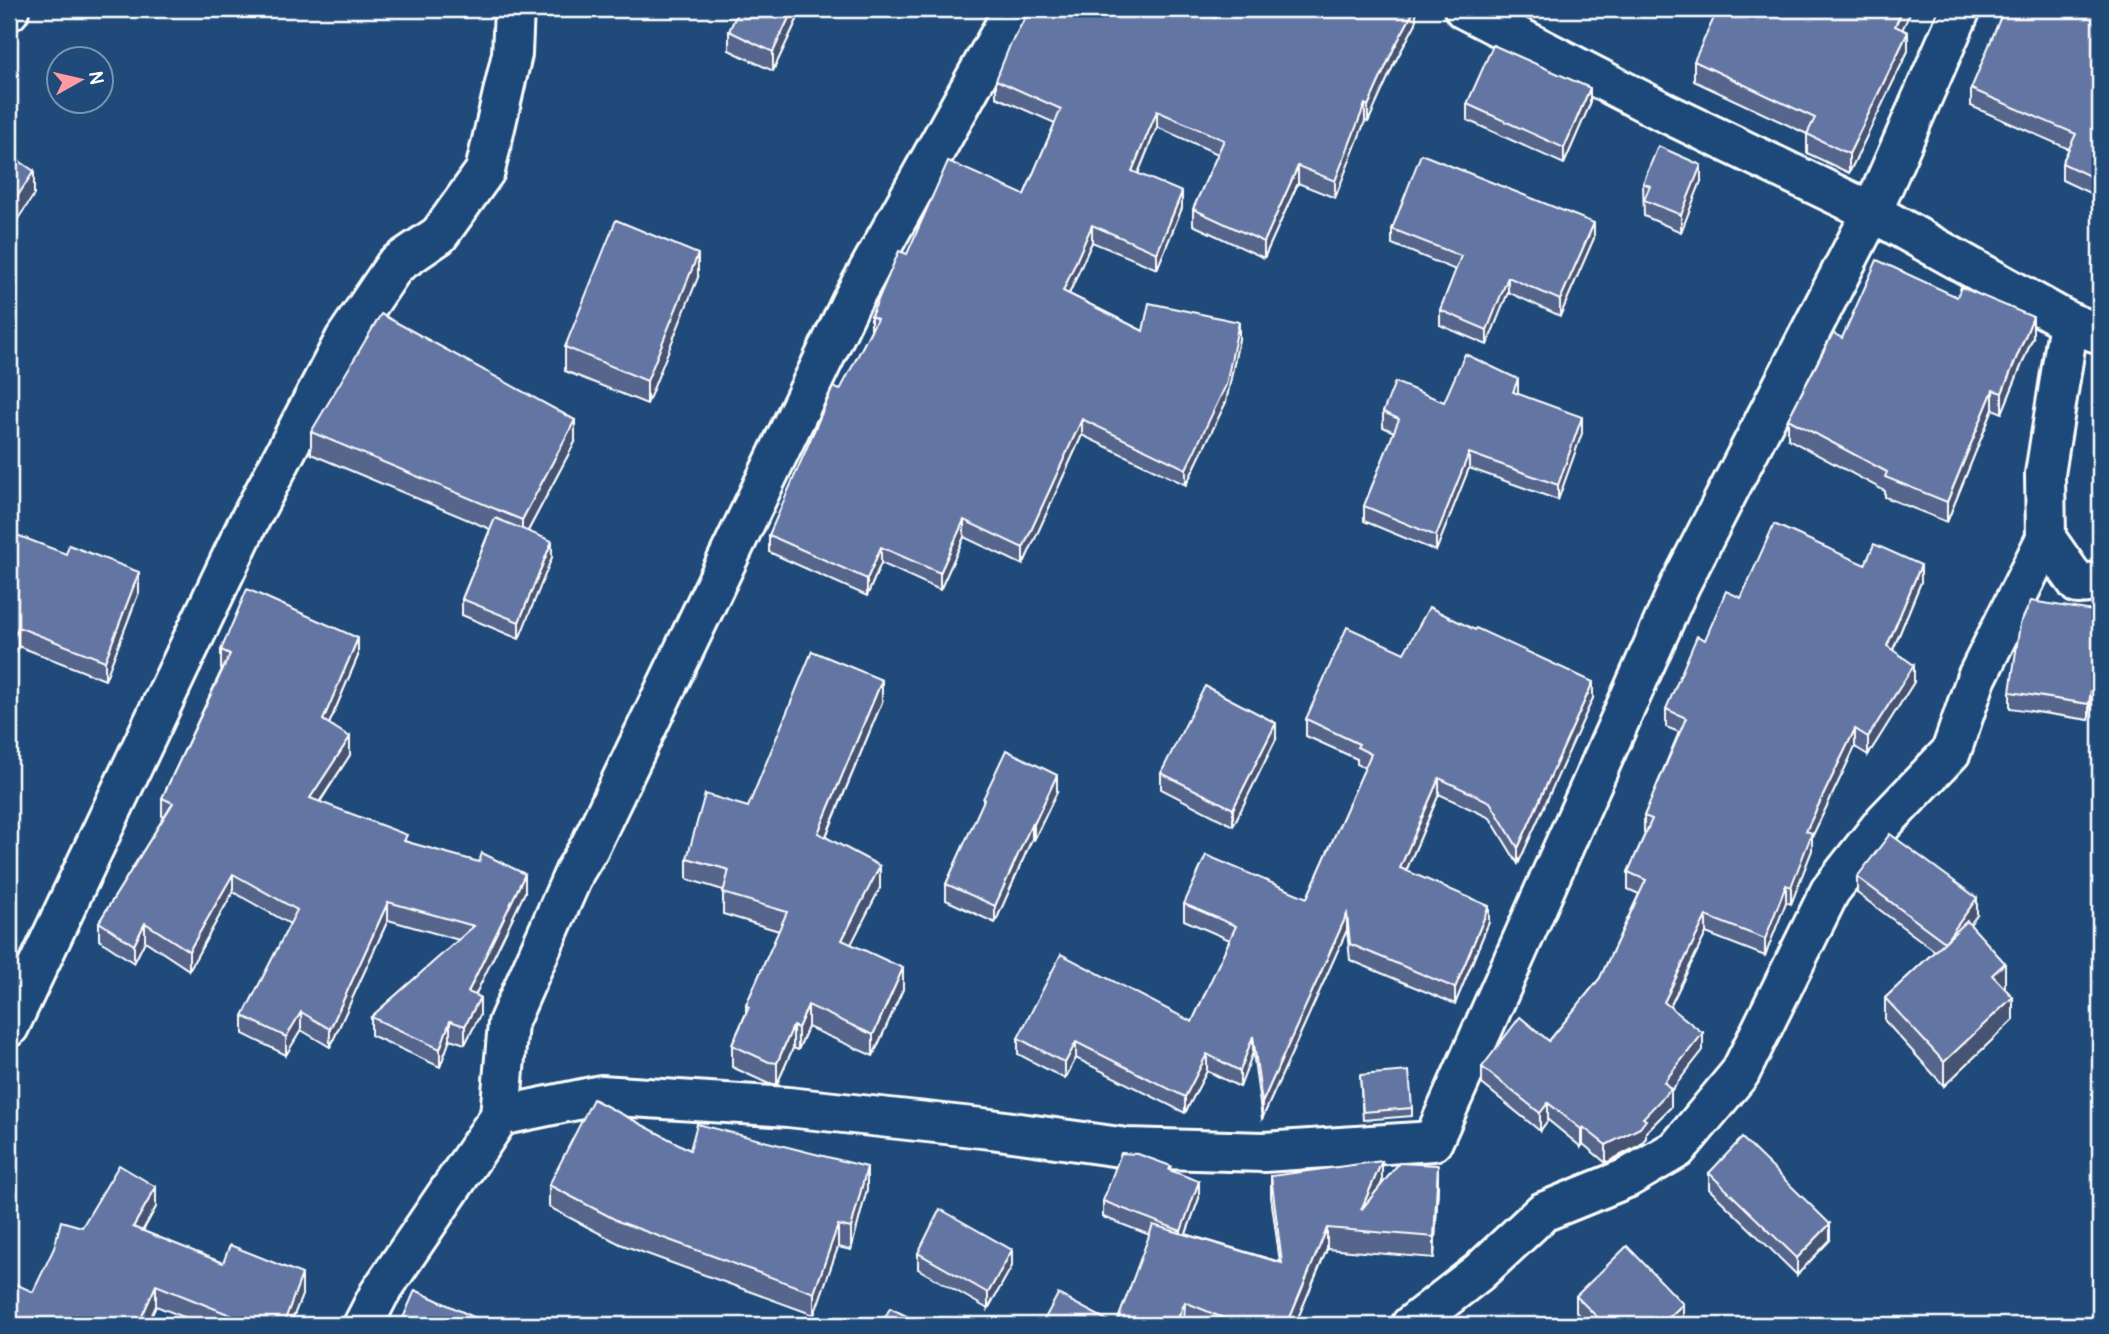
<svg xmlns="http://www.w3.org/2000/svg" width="2109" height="1334" font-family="Pangolin,sans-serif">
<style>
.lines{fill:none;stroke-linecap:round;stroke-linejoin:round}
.minor-casing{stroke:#fff;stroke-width:44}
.minor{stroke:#1f4a7a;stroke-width:38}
.wall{fill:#56658c;stroke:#fff;stroke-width:2}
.shaded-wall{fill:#465272;stroke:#fff;stroke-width:2}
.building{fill:#6475a3;stroke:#fff;stroke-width:2}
</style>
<rect width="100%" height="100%" fill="#1f4a7a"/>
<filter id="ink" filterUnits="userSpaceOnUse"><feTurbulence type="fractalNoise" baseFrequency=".0143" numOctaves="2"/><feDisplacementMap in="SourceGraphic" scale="14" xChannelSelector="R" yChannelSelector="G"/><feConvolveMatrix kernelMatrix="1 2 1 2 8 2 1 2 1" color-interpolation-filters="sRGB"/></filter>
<g filter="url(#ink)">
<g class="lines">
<g class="minor-casing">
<g id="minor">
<path d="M1464,9L1662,111L1872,212L1961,9"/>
<path d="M9,11V9"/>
<path d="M2069,322L2045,474L2046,538L2078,584L2100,582"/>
<path d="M9,1027L246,527L345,339L395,265L439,235L485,171L512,54L514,9"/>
<path d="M500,1116L601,1095L788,1107L991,1129L1127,1148L1264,1152L1433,1141L1680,585L1872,212L2069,322L2100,334"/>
<path d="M363,1325L379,1294L500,1116L508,1023L575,871L589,848L851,302L1014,9"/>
<path d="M1411,1325L1479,1272L1543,1212L1627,1178L1677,1149L1740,1073L1830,891L1884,822L1951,752L1976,679L2046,538"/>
</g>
</g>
<use href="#minor" class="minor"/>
</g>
<g class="wall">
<path d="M802,9L773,71L729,50V31Z"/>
<path d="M1416,9V23L1394,64L1368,122L1365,121L1335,198L1298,183L1264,258L1193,225V209L1218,154L1157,127L1138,174L1182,208L1157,269L1092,242L1069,294L1143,331L1239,339L1226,402L1186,485L1082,435L1023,565L964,537L940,590L881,563L867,596L769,552V535L871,330V316L907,254L1024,195L1055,123L996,97V80L1215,18Z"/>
<path d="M2100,9V198L2062,180V163L2069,149L1971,106V89Z"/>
<path d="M1902,29L1908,51L1849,173L1807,153V134L1694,81V61Z"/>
<path d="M1467,104H1590L1564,164L1467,120Z"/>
<path d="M1701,181L1681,232L1644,216L1643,183Z"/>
<path d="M1392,229L1594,238L1560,316L1508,292L1487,345L1440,325V310L1456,270L1392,244Z"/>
<path d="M698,277L647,404L565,371V347Z"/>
<path d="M2033,337L2002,413L1993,409L1947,522L1885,497V491L1788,439V419L1842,338Z"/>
<path d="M1518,394L1582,433L1558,500L1469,468L1436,551L1364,521V506L1394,432L1383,427V412L1444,402Z"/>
<path d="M311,432L575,442L528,531L552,557L519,639L462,615V599L490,529L311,454Z"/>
<path d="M9,532L139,592L105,680L18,646Z"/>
<path d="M1865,565L1921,582L1893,650L1914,682L1868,755L1855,747L1812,837V850L1791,904L1786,902L1765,956L1706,933L1670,1007L1703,1050L1671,1091V1107L1646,1132V1138L1640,1145L1606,1163L1583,1144L1581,1147L1548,1120L1540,1131L1482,1084V1067L1549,1041L1600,978L1639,894L1628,889V872L1645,834L1644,833V816L1679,732L1666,727V709L1705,640L1741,598Z"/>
<path d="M2100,612L2089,720L2010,708V692Z"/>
<path d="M221,650L358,656L329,724L350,755L320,802L407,842L525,892L475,995L480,1015L465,1044L450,1039L440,1067L371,1035V1017L459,940L388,920L330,1047L301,1030L286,1055L243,1034V1016L290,924L233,892L189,970L145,941L134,963L99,940V922L164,817L162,816V798L222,669L221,668Z"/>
<path d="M1404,653L1593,698L1518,864L1490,818L1439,794L1406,871L1489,922L1455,1004L1350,960L1347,930L1262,1119L1253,1052L1240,1087L1207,1071L1185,1113L1076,1058L1065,1079L1018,1054V1038L1192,1022L1230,940L1184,920V904L1307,898L1365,768L1357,764V759L1306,736V719Z"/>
<path d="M882,702L826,837L880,888L851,944L903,989L873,1056L808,1027L798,1050L793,1048L777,1084H769L732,1067V1045L746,1013V1005L779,931L723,914V890L687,879V858L748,807Z"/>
<path d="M1276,739L1233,826L1161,789V773Z"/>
<path d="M1057,792L1034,840L1032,839L995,923L946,900V884L983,803V799Z"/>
<path d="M1857,877L1977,915L1969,924L2005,986L2004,987L2013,1020L1944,1086L1885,1021V998L1935,951L1857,893Z"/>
<path d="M1360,1075L1412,1108V1116L1363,1120Z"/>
<path d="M690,1150L867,1189L851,1250L838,1247L814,1315L620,1244L549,1207V1185Z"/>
<path d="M1709,1173L1830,1240L1797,1275L1709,1189Z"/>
<path d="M1271,1176L1382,1182L1379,1188L1438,1186L1434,1258L1327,1249L1295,1325H1190L1185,1323L1184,1325H1044V1320L1116,1325L1150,1235L1103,1217V1201L1199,1198L1186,1234L1280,1262L1271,1197Z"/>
<path d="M156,1207L143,1231L302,1295L290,1325H204L156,1306L147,1325H9L82,1227Z"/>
<path d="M918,1253L1012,1266L988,1309L918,1269Z"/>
<path d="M1576,1296L1683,1320L1678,1325H1589L1576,1312Z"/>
</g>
<g class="shaded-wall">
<path d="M793,9H802L773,71V52Z"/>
<path d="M1415,9H1416V23L1394,64L1368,122V106L1394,48Z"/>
<path d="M1903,9H1912L1895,45V26Z"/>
<path d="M1908,32V51L1849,173V154Z"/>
<path d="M1590,88V104L1564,164V148Z"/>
<path d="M1365,104V121L1335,198V181Z"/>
<path d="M1157,111V127L1132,188V171Z"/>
<path d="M1701,165V181L1681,232V215Z"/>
<path d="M1298,166V183L1264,258V242Z"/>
<path d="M34,171V195L9,232V209Z"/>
<path d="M1182,192V208L1157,269V253Z"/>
<path d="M1594,223V238L1560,316V300Z"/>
<path d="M1092,225V242L1063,307V291Z"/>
<path d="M698,254V277L647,404V381Z"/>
<path d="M1508,277V292L1487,345V330Z"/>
<path d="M2033,317V337L2002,413V393Z"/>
<path d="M1239,322V339L1226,402L1186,485V469Z"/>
<path d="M1518,379V394L1513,392Z"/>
<path d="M1993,390V409L1947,522V502Z"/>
<path d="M1582,417V433L1558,500V485Z"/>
<path d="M1082,419V435L1023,565V548Z"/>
<path d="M575,420V442L522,542V520Z"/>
<path d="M1469,453V468L1436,551V536Z"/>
<path d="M964,520V537L940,590V573Z"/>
<path d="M552,541V557L519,639V622Z"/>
<path d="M881,547V563L867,596V579Z"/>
<path d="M1921,565V582L1887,664V646Z"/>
<path d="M139,572V592L105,680V661Z"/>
<path d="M2100,625V641L2089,720V704Z"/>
<path d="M18,627V646L9,670V650Z"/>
<path d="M358,638V656L323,738V720Z"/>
<path d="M1914,665V682L1868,755V737Z"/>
<path d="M882,680V702L818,855V833Z"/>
<path d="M1593,682V698L1518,864V848Z"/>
<path d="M1276,723V739L1233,826V809Z"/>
<path d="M1855,729V747L1812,837V850L1791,904V887L1806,831Z"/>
<path d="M350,737V755L310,816V798Z"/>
<path d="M1057,775V792L1034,840V824Z"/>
<path d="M1439,778V794L1400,885V868Z"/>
<path d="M1032,823V839L995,923V906Z"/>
<path d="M880,866V888L842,962V940Z"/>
<path d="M233,874V892L189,970V951Z"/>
<path d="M525,874V892L468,1010V992Z"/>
<path d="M1786,885V902L1765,956V939Z"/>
<path d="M1977,898V915L1945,959V942Z"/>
<path d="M388,902V920L330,1047V1029Z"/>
<path d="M1489,906V922L1455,1004V988Z"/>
<path d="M1347,914V930L1262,1119V1103Z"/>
<path d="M1706,916V933L1664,1019V1002Z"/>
<path d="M145,923V941L134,963V945Z"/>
<path d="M2005,963V986L1992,999V975Z"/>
<path d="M903,968V989L873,1056V1035Z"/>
<path d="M480,997V1015L465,1044V1026Z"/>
<path d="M2013,997V1020L1944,1086V1062Z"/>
<path d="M808,1005V1027L798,1050V1028Z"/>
<path d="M301,1012V1030L286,1055V1037Z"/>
<path d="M450,1021V1039L440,1067V1049Z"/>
<path d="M793,1026V1048L777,1084V1063Z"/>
<path d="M1703,1033V1050L1671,1091V1107L1646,1132V1138L1640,1145L1606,1163V1145L1643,1118L1664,1082Z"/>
<path d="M1253,1036V1052L1240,1087V1071Z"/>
<path d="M1076,1042V1058L1065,1079V1063Z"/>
<path d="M1207,1054V1071L1185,1113V1097Z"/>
<path d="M1548,1103V1120L1540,1131V1113Z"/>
<path d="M1583,1127V1144L1581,1147V1129Z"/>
<path d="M1382,1161V1182L1361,1231V1210Z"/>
<path d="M1438,1165V1186L1434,1258V1237Z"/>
<path d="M867,1167V1189L851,1250V1228Z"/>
<path d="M1199,1181V1198L1181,1247V1231Z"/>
<path d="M156,1187V1207L133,1247V1227Z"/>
<path d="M1830,1224V1240L1797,1275V1258Z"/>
<path d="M838,1225V1247L814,1315V1293Z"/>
<path d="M1327,1228V1249L1295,1325H1287Z"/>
<path d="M1012,1250V1266L988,1309V1293Z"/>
<path d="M302,1274V1295L290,1325H283Z"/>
<path d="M156,1285V1306L147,1325H138Z"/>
<path d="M1185,1302L1184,1325H1175Z"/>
<path d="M1683,1304V1320L1678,1325H1661Z"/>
</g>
<g class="building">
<path d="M739,9H793L773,52L729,31Z"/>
<path d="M1030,9H1194L1215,18L1220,9H1415L1394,48L1368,106L1365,104L1335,181L1298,166L1264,242L1193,209L1224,140L1157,111L1132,171L1182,192L1157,253L1092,225L1063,291L1143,331L1149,303L1239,322L1226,385L1186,469L1082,419L1023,548L964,520L940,573L881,547L867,579L769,535L833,387L840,390L877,319L871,316L899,251L907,254L948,161L1024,195L1061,109L996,80L1010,45Z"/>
<path d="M1718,9H1903L1895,26L1908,32L1849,154L1807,134L1815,118L1694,61Z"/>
<path d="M2004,9H2100V181L2062,163L2076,134L1971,89Z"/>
<path d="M1493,45L1590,88L1564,148L1467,104Z"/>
<path d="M1658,146L1701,165L1681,215L1644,200L1650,186L1643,183Z"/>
<path d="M9,154L34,171L9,209Z"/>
<path d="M1421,154L1594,223L1560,300L1508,277L1487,330L1440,310L1461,256L1392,229Z"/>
<path d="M616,220L698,254L647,381L565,347Z"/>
<path d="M1877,260L1957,297L1961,287L2033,317L2002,393L1993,390L1947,502L1885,477L1887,472L1788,419L1833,333L1842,338Z"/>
<path d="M381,314L575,420L522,520L311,432Z"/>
<path d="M1465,354L1518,379L1513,392L1582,417L1558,485L1469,453L1436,536L1364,506L1399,419L1383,412L1395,382L1444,402Z"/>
<path d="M495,518L552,541L519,622L462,599Z"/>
<path d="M1774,524L1865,565L1874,544L1921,565L1887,646L1914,665L1868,737L1855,729L1806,831L1812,833L1791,887L1786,885L1765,939L1706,916L1664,1002L1703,1033L1664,1082L1671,1089L1643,1118L1646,1120L1640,1128L1606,1145L1583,1127L1581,1129L1548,1103L1540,1113L1482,1067L1520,1017L1549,1041L1600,978L1646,880L1628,872L1652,819L1644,816L1686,718L1666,709L1697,636L1705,640L1726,591L1741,598Z"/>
<path d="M9,532L66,554L69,545L139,572L105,661L18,627L9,650Z"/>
<path d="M247,589L358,638L323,720L350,737L310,798L407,835L404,841L479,862L482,853L525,874L468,992L480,997L465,1026L450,1021L440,1049L371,1017L474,926L388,902L330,1029L301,1012L286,1037L243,1016L297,910L233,874L189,951L145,923L134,945L99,922L173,803L162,798L230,654L221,650Z"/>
<path d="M2031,601L2100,612V625L2089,704L2010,692L2020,624Z"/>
<path d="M1429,607L1475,630L1476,628L1593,682L1518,848L1490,802L1439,778L1400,868L1489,906L1455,988L1350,944L1347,914L1262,1103L1253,1036L1240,1071L1207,1054L1185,1097L1076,1042L1065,1063L1018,1038L1061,954L1192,1022L1236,926L1184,904L1206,855L1307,898L1371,754L1357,747L1359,744L1306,719L1347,627L1404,653Z"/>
<path d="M812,651L882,680L818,833L880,866L842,940L903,968L873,1035L808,1005L798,1028L793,1026L777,1063L769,1062L732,1045L749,1007L746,1005L787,912L723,893L729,870L687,858L705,794L748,807Z"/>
<path d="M1205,686L1276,723L1233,809L1161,773Z"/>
<path d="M1006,750L1057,775L1034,824L1032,823L995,906L946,884L984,800L983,799Z"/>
<path d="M1890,834L1977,898L1945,942L1857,877Z"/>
<path d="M1967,921L2005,963L1992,975L2013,997L1944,1062L1885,998Z"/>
<path d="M1409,1071L1412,1108L1363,1112L1360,1075Z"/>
<path d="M593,1099L690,1150L697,1124L867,1167L851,1228L838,1225L814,1293L620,1222L549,1185Z"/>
<path d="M1742,1138L1830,1224L1797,1258L1709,1173Z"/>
<path d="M1121,1153L1138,1154L1171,1166L1169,1170L1199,1181L1181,1231L1103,1201Z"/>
<path d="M1382,1161L1361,1210L1399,1163L1438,1165L1434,1237L1327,1228L1287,1325H1240L1185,1302L1175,1325H1053L1044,1320L1058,1294L1116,1325L1153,1225L1282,1263L1271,1176Z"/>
<path d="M119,1165L156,1187L133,1227L223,1263L230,1245L302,1274L283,1325H255L156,1285L138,1325H9V1281L33,1292L54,1248L61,1221L82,1227Z"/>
<path d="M940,1209L1012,1250L988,1293L918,1253Z"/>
<path d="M1627,1246L1683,1304L1661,1325H1605L1576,1296Z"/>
<path d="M415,1290L491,1325H400Z"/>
<path d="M890,1308L925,1325H881Z"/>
</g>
</g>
<rect width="2109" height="1334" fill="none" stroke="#1f4a7a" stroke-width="35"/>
<rect x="18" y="18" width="2074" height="1299" fill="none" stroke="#fff" stroke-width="2.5" filter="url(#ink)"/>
<g transform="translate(80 80) rotate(82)"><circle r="33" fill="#1f4a7a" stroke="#7992af" stroke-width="2"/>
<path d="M0-5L12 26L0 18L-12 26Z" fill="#ff9aa2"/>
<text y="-10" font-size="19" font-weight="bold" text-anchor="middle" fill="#ffffff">N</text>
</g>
</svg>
